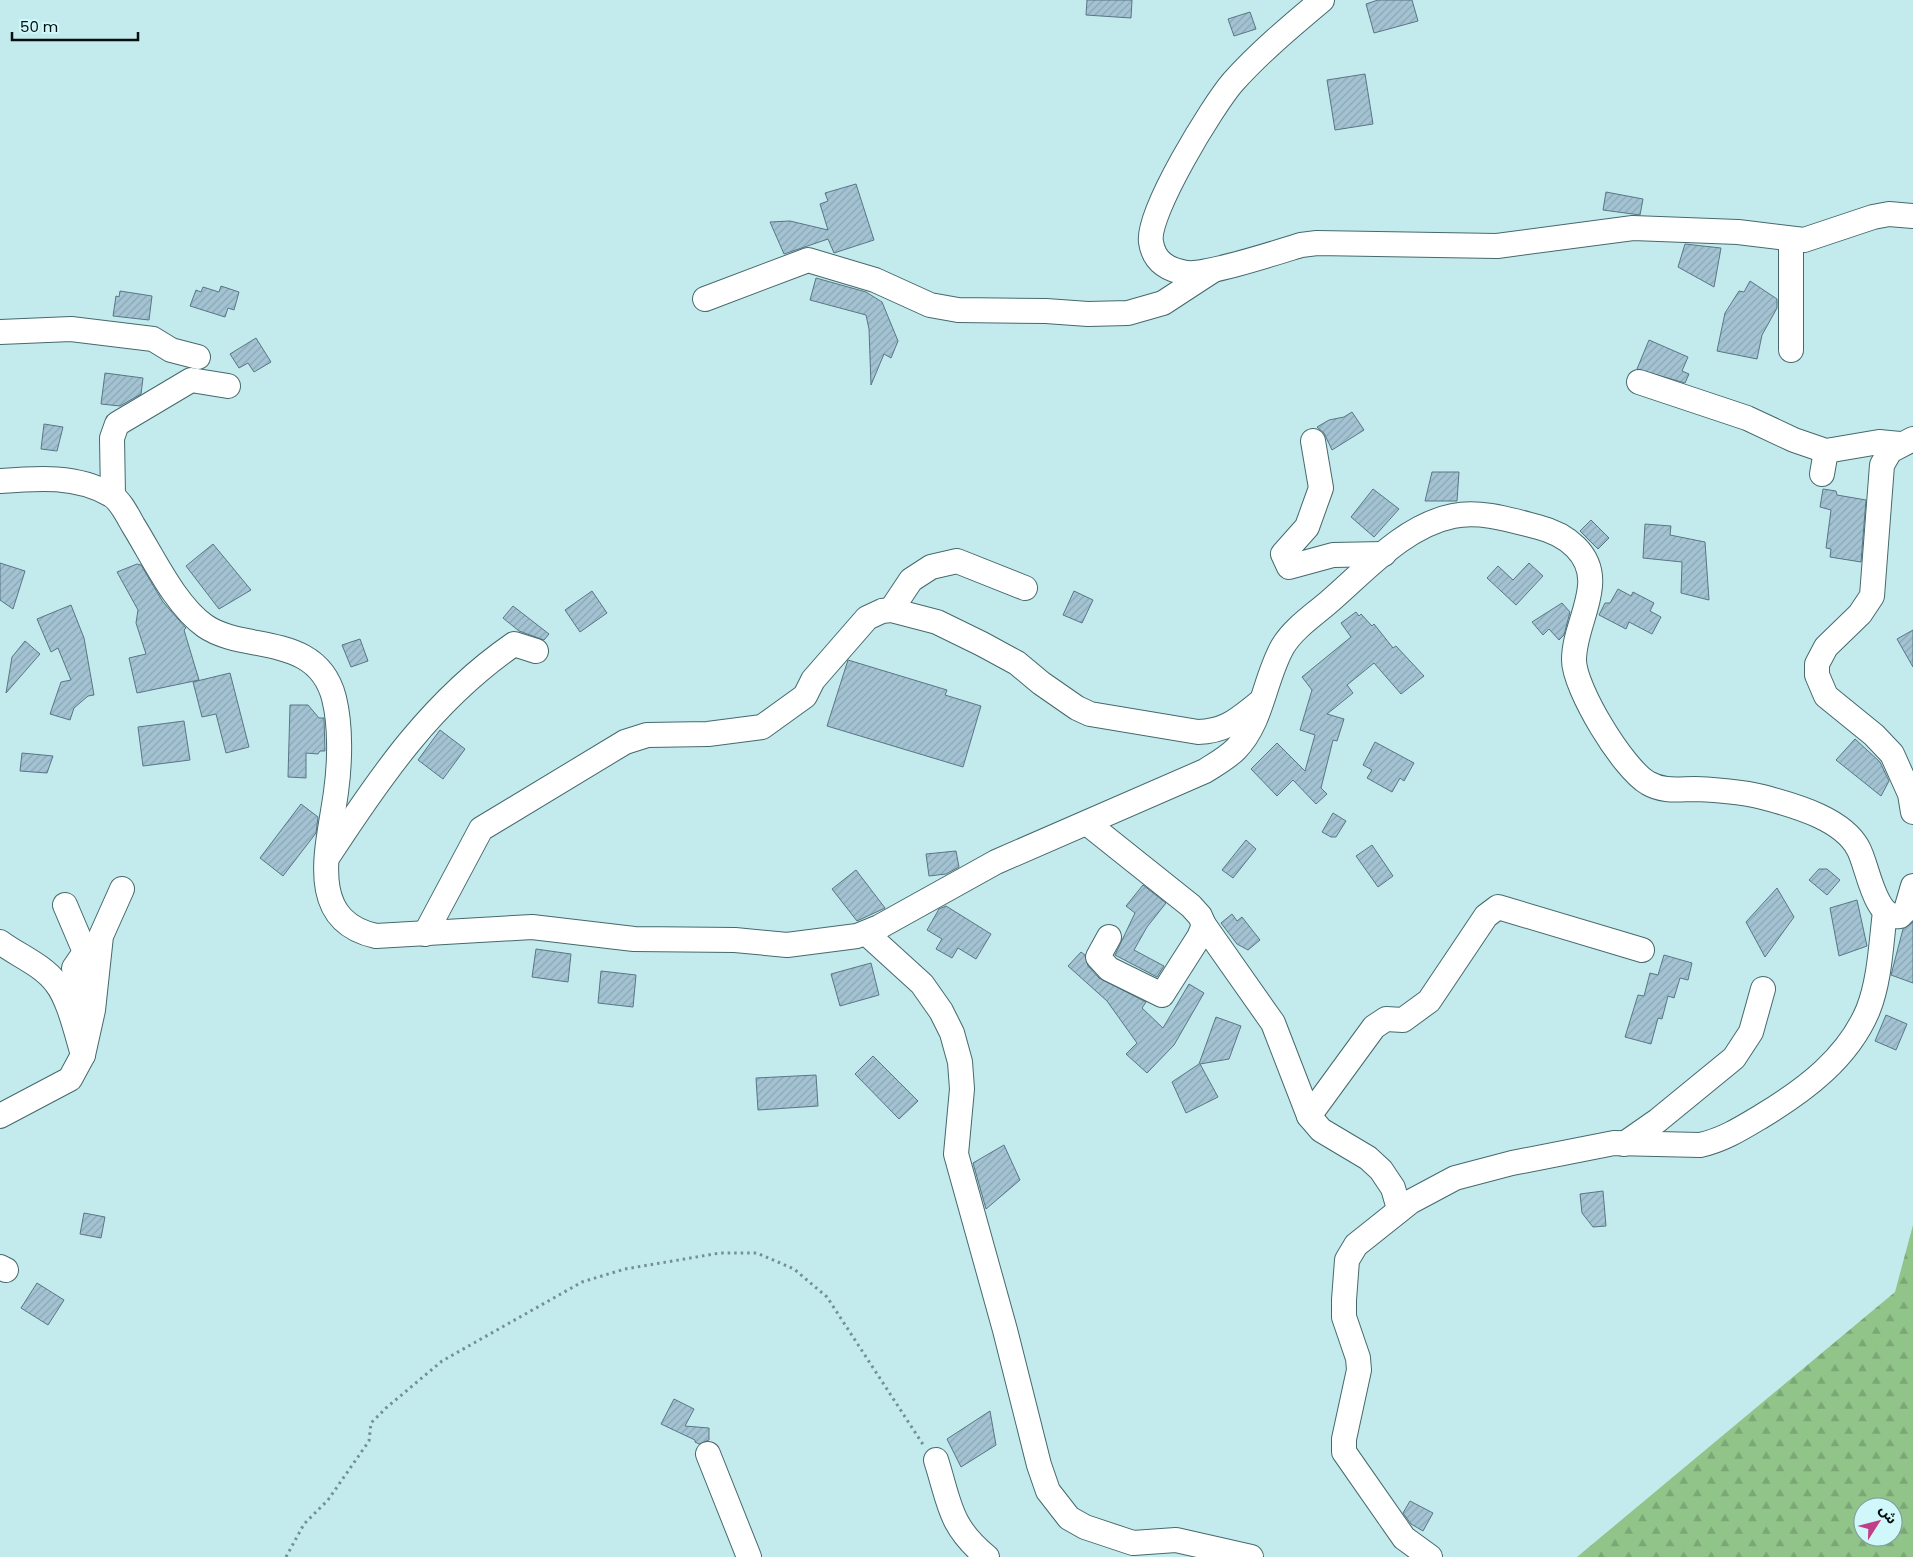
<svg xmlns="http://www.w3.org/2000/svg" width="1913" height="1557" font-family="Poppins,'Noto Sans Arabic',sans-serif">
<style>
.forest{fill:url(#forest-firs);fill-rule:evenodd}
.building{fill:url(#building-hatch);stroke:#597685}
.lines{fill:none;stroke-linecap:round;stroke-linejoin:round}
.minor-casing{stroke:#45696c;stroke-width:26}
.path{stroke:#749092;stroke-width:3;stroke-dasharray:2.5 4;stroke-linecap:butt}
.minor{stroke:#fff;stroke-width:24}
</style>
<defs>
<pattern id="forest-firs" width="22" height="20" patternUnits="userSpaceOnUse" patternTransform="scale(1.25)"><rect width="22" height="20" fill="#90c489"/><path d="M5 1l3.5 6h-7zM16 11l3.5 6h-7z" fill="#7ba775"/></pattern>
<pattern id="building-hatch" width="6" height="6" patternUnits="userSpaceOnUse" patternTransform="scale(1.25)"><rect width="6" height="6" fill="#a3c3d3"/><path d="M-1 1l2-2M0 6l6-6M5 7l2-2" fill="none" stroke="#8ba6b4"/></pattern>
</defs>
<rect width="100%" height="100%" fill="#c3ebed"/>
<path class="forest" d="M1913,1225V1557H1577L1895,1292ZM1863,1507H1893V1537H1863Z"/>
<g class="building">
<path d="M1087,0H1132L1131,18L1086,15Z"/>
<path d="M1378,0H1412L1418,21L1374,33L1366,4Z"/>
<path d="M1250,12L1256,29L1234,36L1228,19Z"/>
<path d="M1365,74L1373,124L1335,130L1327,80Z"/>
<path d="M856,184L874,240L834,253L828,239L784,254L770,222L790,221L828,230L820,204L828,201L825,193Z"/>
<path d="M1606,192L1643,199L1640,215L1603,210Z"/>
<path d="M1685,244L1721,248L1714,287L1678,267Z"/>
<path d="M816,278L866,292L882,302L898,341L891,358L884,354L871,385L869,329L866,315L810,300Z"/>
<path d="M1750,281L1777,299V308L1762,335L1757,359L1717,351L1725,313L1739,291L1744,292Z"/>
<path d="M221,286L239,292L234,310L228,308L225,317L190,306L196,290L201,292L203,287L219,292Z"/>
<path d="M120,291L152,296L149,320L113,316L116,296L119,297Z"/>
<path d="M256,338L271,362L254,372L248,363L239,368L230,354Z"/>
<path d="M1649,340L1688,357L1682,371L1689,374L1685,383L1637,369Z"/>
<path d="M105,373L143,378L141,394L120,406L101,404Z"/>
<path d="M1352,412L1364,430L1332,450L1324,433L1317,427L1329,420L1344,417Z"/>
<path d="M44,424L63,427L57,451L41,449Z"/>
<path d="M1432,472H1459L1457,501H1425Z"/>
<path d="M1373,489L1399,509L1374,537L1351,517Z"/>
<path d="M1823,489L1836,491L1837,495L1866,500L1861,562L1830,557L1831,549L1826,548L1831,510L1820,507Z"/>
<path d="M1591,520L1609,538L1598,549L1580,531Z"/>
<path d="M1645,524L1671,526L1670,535L1705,542L1709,600L1681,593L1682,562L1643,558Z"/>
<path d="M213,544L251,590L219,609L186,566Z"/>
<path d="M0,563L25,571L13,609L0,600Z"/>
<path d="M1529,563L1543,576L1516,605L1487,578L1498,566L1513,580Z"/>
<path d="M137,564L141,565L163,602L186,628L184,630L199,680L137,693L129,658L146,654L136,623L138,610L117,572Z"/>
<path d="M1618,589L1631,596L1633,592L1654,603L1650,611L1661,617L1652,634L1629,622L1626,629L1599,615L1605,603H1610Z"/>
<path d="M592,591L607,613L580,632L565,610Z"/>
<path d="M1074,591L1093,600L1082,623L1063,615Z"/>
<path d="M1562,603L1570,612L1564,635L1559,640L1549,629L1543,635L1532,622Z"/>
<path d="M71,605L84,638L94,695L88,696L74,708L70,720L50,714L61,682L71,680L58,648L51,652L37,619Z"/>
<path d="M513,606L549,634L544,640L519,631L503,618Z"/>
<path d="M1356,612L1359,616L1361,614L1372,626L1374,624L1393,648L1396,646L1424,676L1401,694L1374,663L1347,685L1353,693L1327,714L1344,719L1337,741L1333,740L1321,788L1327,794L1316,804L1293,780L1277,796L1251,769L1277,743L1305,771L1315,735L1300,730L1312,690L1302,677L1351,637L1341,623Z"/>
<path d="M1913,630V667L1897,639Z"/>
<path d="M360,639L368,661L351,667L342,645Z"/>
<path d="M25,641L40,654L6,693L12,657Z"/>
<path d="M848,660L947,690L945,695L981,706L963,767L827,726Z"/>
<path d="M230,673L249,747L226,753L216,714L202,717L193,682Z"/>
<path d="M290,705H308L319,718H324L325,751H320L318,754L306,753V778L288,777Z"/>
<path d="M184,721L190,760L143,766L138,727Z"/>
<path d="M440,730L465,749L443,779L418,760Z"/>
<path d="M1855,739L1880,762L1889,781L1881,796L1836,760Z"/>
<path d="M1375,742L1414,763L1404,781L1400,778L1392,792L1367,778L1372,770L1363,765Z"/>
<path d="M22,753L53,756L47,773L20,771Z"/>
<path d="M301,804L318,817L316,833L283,876L260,858Z"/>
<path d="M1333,813L1346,821L1336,837H1331L1322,832Z"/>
<path d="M1246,840L1256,849L1233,878L1222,870Z"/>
<path d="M1372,845L1393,876L1378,887L1356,856Z"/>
<path d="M956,851L959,867L946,874L929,876L926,854Z"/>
<path d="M1819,869H1827L1840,880L1827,895L1809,880Z"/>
<path d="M856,870L885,908L857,921L832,889Z"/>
<path d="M1143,885L1166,903L1147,927L1134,950L1164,966L1157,977L1115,955L1135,913L1126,906Z"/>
<path d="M1777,888L1794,917L1765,957L1746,922Z"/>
<path d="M1857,900L1867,946L1839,956L1830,908Z"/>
<path d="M946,906L991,934L976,959L958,948L952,958L936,949L942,939L927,930L939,909Z"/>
<path d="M1232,914L1237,921L1242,917L1260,940L1248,950L1237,944L1221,923Z"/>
<path d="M1913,922V983L1891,975L1903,929Z"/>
<path d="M536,949L571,954L568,982L532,977Z"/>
<path d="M1081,952L1085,955L1088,966L1099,978L1146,1002L1142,1008L1163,1028L1189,984L1204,993L1174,1045L1147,1073L1126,1054L1137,1043L1107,1001L1068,966Z"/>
<path d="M1664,955L1692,963L1688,980L1680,978L1674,998L1668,996L1662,1019L1658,1018L1651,1044L1625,1037L1638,995L1644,996L1650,973L1658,975Z"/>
<path d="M871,963L879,995L840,1006L831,974Z"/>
<path d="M601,971L636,975L633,1007L598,1003Z"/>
<path d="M1886,1015L1907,1024L1896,1050L1875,1041Z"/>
<path d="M1216,1017L1241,1026L1229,1059L1200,1064L1218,1097L1186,1113L1172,1082L1199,1064Z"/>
<path d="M873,1056L918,1101L899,1119L855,1074Z"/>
<path d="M816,1075L818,1106L758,1110L756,1078Z"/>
<path d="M1004,1145L1020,1180L986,1209L973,1163Z"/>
<path d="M1603,1191L1606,1226L1593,1227L1582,1213L1580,1194Z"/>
<path d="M84,1213L105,1217L101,1238L80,1234Z"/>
<path d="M37,1283L64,1300L48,1325L21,1308Z"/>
<path d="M674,1399L694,1409L685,1426L709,1428V1440L699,1444L695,1442V1440L661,1424Z"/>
<path d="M990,1411L996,1445L961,1467L947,1439Z"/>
<path d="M1410,1501L1433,1513L1423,1531L1411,1524L1403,1513Z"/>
</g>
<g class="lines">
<g class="minor-casing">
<g id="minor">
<path d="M1322,0C1291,26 1260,52 1233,82C1213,105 1146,214 1151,242C1154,262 1168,270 1187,273C1208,275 1278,252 1301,245L1317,243L1497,246L1633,228L1738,232L1804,240L1873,217L1889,214L1913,216"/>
<path d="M1791,240V350"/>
<path d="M705,299L808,260L875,280L930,305L958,310L1046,311L1088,314L1128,313L1163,303L1212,271"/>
<path d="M0,332L71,329L153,339L171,350L198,357"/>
<path d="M1639,382L1747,418L1794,440L1826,451L1879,442L1900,444"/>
<path d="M1913,439L1890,451L1882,465L1872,596L1860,614L1826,647L1817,664V675L1826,696L1874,735L1892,754L1910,794L1913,812"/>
<path d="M1313,441L1321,488L1307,527L1283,554L1289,567L1333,555L1384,554"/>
<path d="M1822,474L1826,451"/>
<path d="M0,481C38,478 77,475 111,495C120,500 128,516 133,525C153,557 175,605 205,626C244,653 317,632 334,698C341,726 340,763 336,792C329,845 304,920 376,936L532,927L634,939L735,940L787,945L857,936L879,927L996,862L1205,771C1216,764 1227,758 1236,749C1263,721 1264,679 1283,646C1294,628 1314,615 1330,601C1366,570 1404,526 1453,516C1480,510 1511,520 1538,527C1566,534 1593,554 1590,586C1588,611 1574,635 1574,660C1574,688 1623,769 1648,783C1663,792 1679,789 1695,789C1720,790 1747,792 1770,799C1799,807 1843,820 1858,848C1868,865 1874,921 1900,916L1906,910L1913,886"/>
<path d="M113,495L112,438L117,424L191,380L228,386"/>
<path d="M891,610L911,580L931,567L957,561L1025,588"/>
<path d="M1087,823L1191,906L1200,916L1204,925L1199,937L1162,995L1109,969L1098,957L1109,937"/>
<path d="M329,855C382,774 433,700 514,644L536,651"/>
<path d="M65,905L85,952L74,968L81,1018"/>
<path d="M1204,925L1273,1023L1309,1116L1321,1130L1368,1158L1381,1170L1393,1188L1399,1209"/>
<path d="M866,933L922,984L941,1011L952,1033L960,1062L962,1089L956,1154L1005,1330L1039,1465L1048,1491L1069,1518L1085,1527L1133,1543L1176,1540L1251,1557"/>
<path d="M425,934L481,829L625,742L647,735L708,734L762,727L805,696L813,680L867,618L882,611L891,610L937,622L982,644L1017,663L1041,683L1077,708L1090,714L1198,732C1227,731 1238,719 1260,702"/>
<path d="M0,942C17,955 43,965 56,983C69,999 77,1035 83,1055L70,1079L0,1116"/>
<path d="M83,1055L93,1010L101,936L122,889"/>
<path d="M1309,1116L1374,1027L1386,1019L1403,1020L1429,1001L1486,916L1498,907L1642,950"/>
<path d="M1624,1144L1657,1121L1734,1058L1751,1032L1763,989"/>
<path d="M0,1267L6,1270"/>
<path d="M708,1454L749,1557"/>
<path d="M936,1460C950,1504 949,1526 987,1557"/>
<path d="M1430,1557L1404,1538L1344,1452V1439L1359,1370L1358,1358L1344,1317V1300L1347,1260L1356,1245L1410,1202L1455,1178L1512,1163L1614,1143L1700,1145C1723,1140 1742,1128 1762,1116C1805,1090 1848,1058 1868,1010C1880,980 1881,943 1885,912"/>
</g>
</g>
<path class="path" d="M286,1557L304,1524L328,1500L369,1441L371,1423L386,1408L442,1361L582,1282L625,1269L720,1253H757L794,1269L827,1297L924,1446"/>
<use href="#minor" class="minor"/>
</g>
<g transform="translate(1878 1522) rotate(54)"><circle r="24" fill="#d0f8fa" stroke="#7e9a9c"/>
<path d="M0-4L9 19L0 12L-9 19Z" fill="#c03f89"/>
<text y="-8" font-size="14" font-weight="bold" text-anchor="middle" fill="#020e0f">ش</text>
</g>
<path d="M12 32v8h126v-8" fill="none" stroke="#020e0f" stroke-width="2.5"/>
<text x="20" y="32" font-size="15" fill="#020e0f" stroke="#d0f8fa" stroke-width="4" paint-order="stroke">50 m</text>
</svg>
